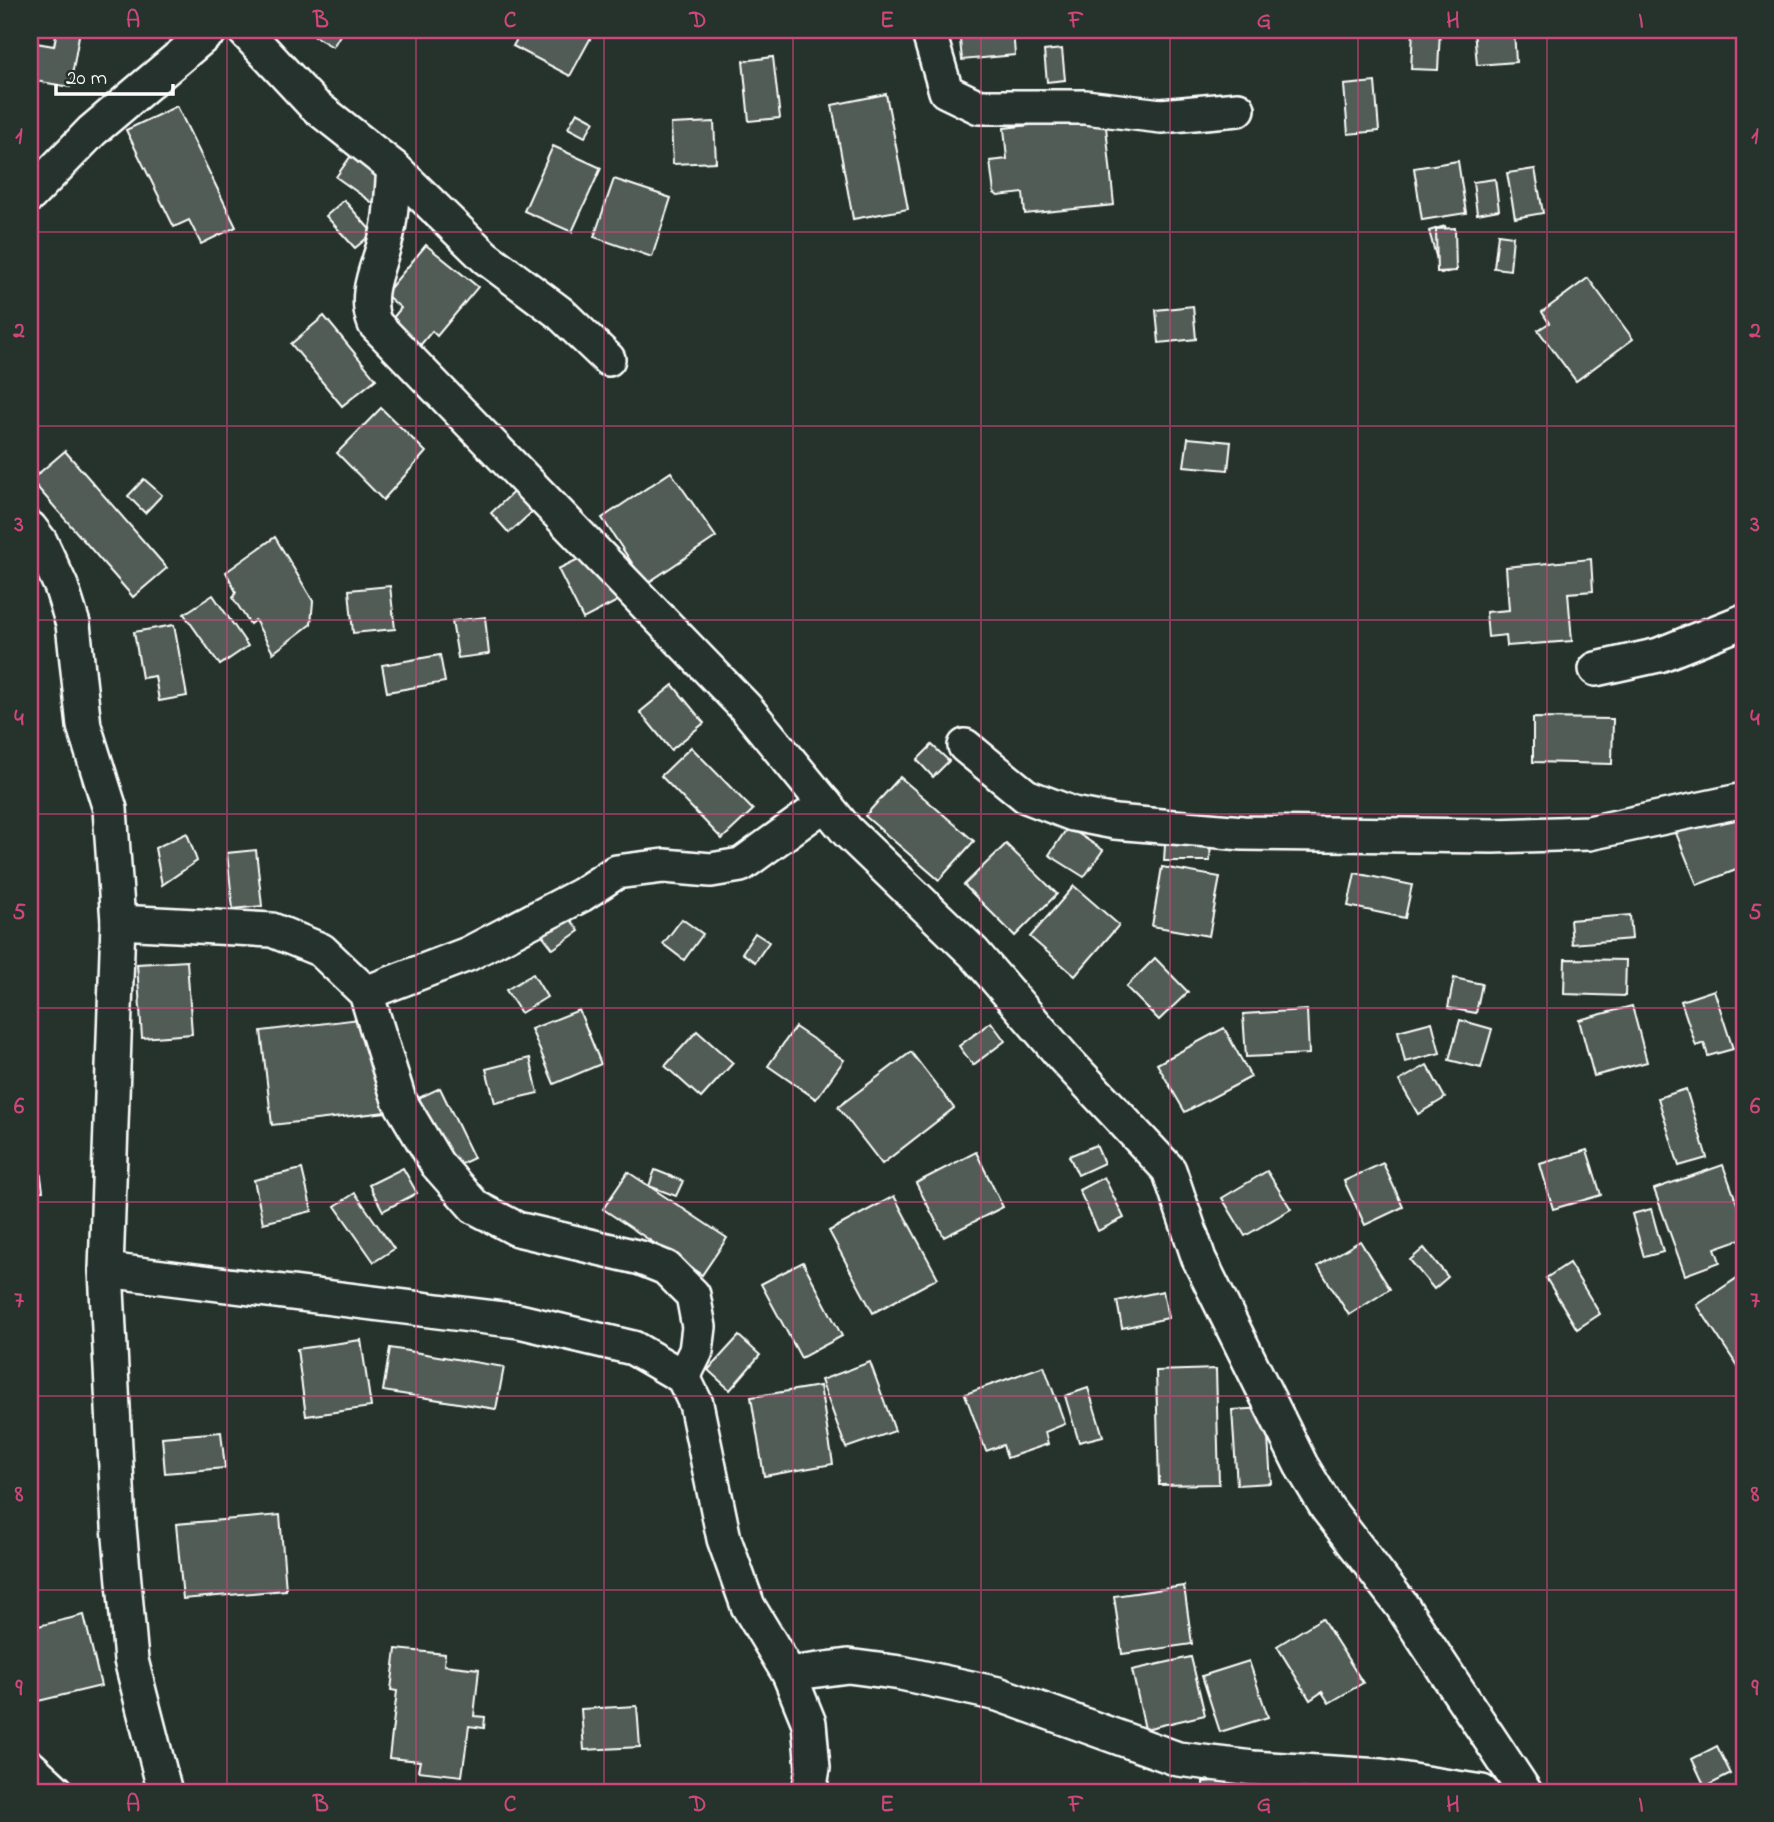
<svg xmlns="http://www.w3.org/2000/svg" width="1774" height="1822" font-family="'Indie Flower',sans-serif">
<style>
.building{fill:#515c57;stroke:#fff;stroke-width:2}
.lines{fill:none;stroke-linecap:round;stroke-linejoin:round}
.street-casing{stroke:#fff;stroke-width:38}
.street{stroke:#26332d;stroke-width:33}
.grid{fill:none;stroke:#ce467c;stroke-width:2;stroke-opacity:0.55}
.neatline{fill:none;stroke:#ce467c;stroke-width:2.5}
.grid-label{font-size:23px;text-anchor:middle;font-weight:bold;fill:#ce467c}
</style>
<rect width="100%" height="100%" fill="#26332d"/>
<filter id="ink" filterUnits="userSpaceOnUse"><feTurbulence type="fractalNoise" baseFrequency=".0143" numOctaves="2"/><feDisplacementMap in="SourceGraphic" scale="14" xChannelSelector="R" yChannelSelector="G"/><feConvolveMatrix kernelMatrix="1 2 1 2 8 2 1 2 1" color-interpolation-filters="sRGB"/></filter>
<g filter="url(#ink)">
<g class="building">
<path d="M57,30H80L70,87L30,80V42L54,46Z"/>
<path d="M304,30H343L333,47Z"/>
<path d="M522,30H595L570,76L513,46Z"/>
<path d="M959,30H1013L1015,55L962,60Z"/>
<path d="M1413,30H1440L1438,70L1411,69Z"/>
<path d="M1474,30H1514L1516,62L1477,65Z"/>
<path d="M1062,49L1065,80L1047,82L1044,51Z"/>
<path d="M773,57L780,118L749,121L743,61Z"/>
<path d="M1375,82L1379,131L1348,134L1344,85Z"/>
<path d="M886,94L908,209L853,219L832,105Z"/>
<path d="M177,106L236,227L201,244L189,220L174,227L126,130Z"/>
<path d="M577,112L594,121L585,137L568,128Z"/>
<path d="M1105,117L1114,205L1025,214L1023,193L998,196L994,193L990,161L1007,159L1004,128Z"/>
<path d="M714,122L716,162L673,164L671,124Z"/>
<path d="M358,146L407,180L384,211L336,177Z"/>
<path d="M553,146L601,168L572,232L524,211Z"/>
<path d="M1458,161L1466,213L1422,220L1414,168Z"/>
<path d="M1535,169L1543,213L1515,218L1507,173Z"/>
<path d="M614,179L671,198L652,257L594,237Z"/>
<path d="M1495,179L1499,210L1477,214L1473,182Z"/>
<path d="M344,200L373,233L355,248L326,216Z"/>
<path d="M1445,226L1457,269L1441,274L1429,231Z"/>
<path d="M1455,228L1456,271L1437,272L1436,229Z"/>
<path d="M1498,234L1513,236L1510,270L1494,268Z"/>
<path d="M426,245L478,287L437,336L432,331L413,354L383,330L401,308L385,294Z"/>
<path d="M1588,278L1633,339L1576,381L1538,330L1549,323L1542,312Z"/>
<path d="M1193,306L1196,339L1159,343L1156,310Z"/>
<path d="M324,316L376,379L342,406L291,344Z"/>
<path d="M381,408L426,452L383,500L337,453Z"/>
<path d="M1188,438L1231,442L1228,470L1184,466Z"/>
<path d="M65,451L167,568L133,597L31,480Z"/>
<path d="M537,470L556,490L509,533L491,513Z"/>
<path d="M671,472L716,537L646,584L602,518Z"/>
<path d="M144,479L162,495L145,513L128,496Z"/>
<path d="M275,537L313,601L311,624L273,653L255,620L250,624L233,598L236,592L226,572Z"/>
<path d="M603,547L627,596L583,619L558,569Z"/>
<path d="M1591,559L1593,591L1568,593L1572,641L1507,646L1506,635L1488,637L1486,612L1509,610L1506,567Z"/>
<path d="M390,586L395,629L353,633L349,590Z"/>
<path d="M213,595L248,646L220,665L184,614Z"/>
<path d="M485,617L489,654L458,658L452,621Z"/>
<path d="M174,625L187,696L159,701L155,676L142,678L134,632Z"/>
<path d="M440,655L445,682L387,692L382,665Z"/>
<path d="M673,685L704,723L671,750L640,712Z"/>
<path d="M1533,718L1613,719L1612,764L1533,762Z"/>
<path d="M932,745L949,761L933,777L917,760Z"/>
<path d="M691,747L753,810L722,839L661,776Z"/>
<path d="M900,777L974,841L939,880L865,816Z"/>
<path d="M1737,810L1744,828V867L1697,885L1676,833Z"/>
<path d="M1068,827L1103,850L1084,877L1049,855Z"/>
<path d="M187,833L197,861L162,885L155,848Z"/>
<path d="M1175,836H1211L1210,861H1164L1165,845H1174Z"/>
<path d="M1006,844L1057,894L1015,936L964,885Z"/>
<path d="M256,850L262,906L233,909L227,853Z"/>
<path d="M1162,867L1220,877L1209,936L1152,926Z"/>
<path d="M1355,873L1412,885L1405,918L1348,906Z"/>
<path d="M1074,886L1119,925L1075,976L1030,937Z"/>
<path d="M566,913L579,931L553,949L540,932Z"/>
<path d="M1630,915L1632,939L1572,944L1570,920Z"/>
<path d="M682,919L703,934L684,960L663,944Z"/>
<path d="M755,933L769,942L755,962L742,953Z"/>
<path d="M1155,958L1188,992L1159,1020L1126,987Z"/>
<path d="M1565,959L1626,960L1625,996L1564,994Z"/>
<path d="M187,961L192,1034L142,1038L137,964Z"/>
<path d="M533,974L547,997L521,1013L506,990Z"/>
<path d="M1454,978L1482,984L1476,1013L1448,1008Z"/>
<path d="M1714,990L1733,1049L1708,1056L1704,1043L1696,1046L1681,1001Z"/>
<path d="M1632,1006L1647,1062L1594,1076L1579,1020Z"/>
<path d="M579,1010L601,1064L554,1084L531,1029Z"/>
<path d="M1307,1010L1309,1054L1246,1057L1243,1014Z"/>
<path d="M375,1017L386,1112L272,1125L261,1031Z"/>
<path d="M1460,1020L1492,1029L1481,1068L1449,1060Z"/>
<path d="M991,1022L1005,1041L973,1065L959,1046Z"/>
<path d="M1432,1022L1440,1053L1405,1062L1398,1031Z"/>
<path d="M795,1027L844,1060L816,1099L768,1066Z"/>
<path d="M1224,1028L1251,1077L1185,1112L1157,1064Z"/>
<path d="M697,1031L733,1063L701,1098L665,1066Z"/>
<path d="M911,1052L954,1108L882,1164L838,1107Z"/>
<path d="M530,1058L538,1093L495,1103L486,1069Z"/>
<path d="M1427,1065L1445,1098L1418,1114L1399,1081Z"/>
<path d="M440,1088L474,1158L427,1180L393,1110Z"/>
<path d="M1686,1089L1707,1158L1679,1166L1658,1098Z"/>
<path d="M30,1119H33L43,1191L30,1192Z"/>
<path d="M1096,1145L1104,1163L1078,1175L1069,1156Z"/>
<path d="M1587,1150L1601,1195L1553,1209L1540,1164Z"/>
<path d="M976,1152L1003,1207L944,1237L916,1183Z"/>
<path d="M1383,1163L1403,1207L1365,1225L1344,1181Z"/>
<path d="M1723,1165L1744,1223V1238L1715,1248L1720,1262L1685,1275L1654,1189Z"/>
<path d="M403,1168L417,1193L383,1211L369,1185Z"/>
<path d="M302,1169L312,1211L263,1223L254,1180Z"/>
<path d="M655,1170L683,1181L676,1196L649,1186Z"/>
<path d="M1267,1171L1291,1209L1245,1236L1222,1198Z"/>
<path d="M628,1172L727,1238L702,1275L603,1209Z"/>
<path d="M1104,1177L1124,1218L1098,1231L1079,1190Z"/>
<path d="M355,1193L394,1249L374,1262L335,1206Z"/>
<path d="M894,1196L938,1278L873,1313L829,1231Z"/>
<path d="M1651,1209L1663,1252L1644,1257L1632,1214Z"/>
<path d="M1360,1241L1390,1289L1349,1315L1318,1266Z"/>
<path d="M1424,1248L1448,1277L1434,1289L1410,1260Z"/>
<path d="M803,1262L842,1336L801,1358L761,1284Z"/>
<path d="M1569,1263L1600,1314L1577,1329L1546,1278Z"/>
<path d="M1737,1278L1744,1289V1376L1697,1305Z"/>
<path d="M1163,1291L1168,1318L1122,1328L1117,1301Z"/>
<path d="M739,1336L760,1355L730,1390L708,1370Z"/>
<path d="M361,1340L371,1407L306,1416L297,1349Z"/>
<path d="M390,1348L504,1367L496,1409L383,1391Z"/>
<path d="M870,1362L895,1431L846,1448L821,1380Z"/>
<path d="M1044,1366L1065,1424L1045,1432L1048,1444L1007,1458L1003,1445L986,1451L965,1394Z"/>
<path d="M1216,1369L1219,1484L1159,1485L1156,1371Z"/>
<path d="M820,1386L833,1464L764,1476L751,1397Z"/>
<path d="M1088,1388L1103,1436L1079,1442L1065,1396Z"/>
<path d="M1266,1408L1271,1483L1237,1485L1232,1410Z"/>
<path d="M221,1432L225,1468L165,1473L162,1437Z"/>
<path d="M280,1515L286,1590L183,1599L176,1524Z"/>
<path d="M1184,1586L1192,1644L1122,1654L1114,1596Z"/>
<path d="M84,1615L101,1686L30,1703V1628Z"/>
<path d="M1322,1618L1363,1683L1329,1703L1322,1692L1310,1700L1277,1646Z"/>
<path d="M396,1649L445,1654L444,1665L479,1669L474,1716L485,1717L484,1728L469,1726L462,1776L418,1771L420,1761L389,1758L397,1691L391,1690Z"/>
<path d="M1191,1657L1205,1715L1145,1729L1132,1670Z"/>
<path d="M1249,1661L1268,1717L1220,1732L1202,1676Z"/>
<path d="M637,1706L640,1747L584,1750L581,1709Z"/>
<path d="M1717,1746L1731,1774L1705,1787L1692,1759Z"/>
<path d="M1260,1777L1261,1792H1203V1782Z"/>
</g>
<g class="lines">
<g class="street-casing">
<g id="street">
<path d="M244,30L314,105L394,168L485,257L560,313L608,359"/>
<path d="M928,30L946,91L979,107H1085L1161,116L1238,109"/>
<path d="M394,168C392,189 392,213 387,234C380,265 362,293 375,324L746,708L847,831L974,953L1064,1058L1169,1170L1199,1259L1301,1465L1327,1508L1402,1606L1525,1792"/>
<path d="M30,195L92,131L211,30"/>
<path d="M30,528L40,541L61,586L73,624L84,726L110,809L118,922L106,1270L119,1526L131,1660L165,1792"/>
<path d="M1596,669L1659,655L1744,621"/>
<path d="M965,746L1026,796L1073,814L1115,822L1243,833L1493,836L1589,833L1744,800"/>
<path d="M118,922L272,930L321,950L366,993L399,1100L437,1164L475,1207L517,1229L641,1258L666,1268L693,1295L699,1327L696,1351L683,1377"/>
<path d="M366,993L468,954L581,895L616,872L664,866L711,870L741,865L825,804"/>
<path d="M106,1270L519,1321L633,1348L683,1377L696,1404L724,1539L748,1606L789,1674L809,1723L813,1768L809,1792"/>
<path d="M789,1674L848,1666L901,1673L998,1694L1178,1759L1253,1768L1381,1776L1482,1792"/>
<path d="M30,1767L57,1792"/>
</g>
</g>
<use href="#street" class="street"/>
</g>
</g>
<path class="grid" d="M227,30V1792M416,30V1792M604,30V1792M793,30V1792M981,30V1792M1170,30V1792M1358,30V1792M1547,30V1792M30,232H1744M30,426H1744M30,620H1744M30,814H1744M30,1008H1744M30,1202H1744M30,1396H1744M30,1590H1744"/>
<rect width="1774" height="1822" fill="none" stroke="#26332d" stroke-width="77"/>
<path d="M56 84v10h117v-10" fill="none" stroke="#ffffff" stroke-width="3.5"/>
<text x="66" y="84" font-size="21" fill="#ffffff" stroke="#26332d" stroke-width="5" paint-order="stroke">20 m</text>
<rect x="38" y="38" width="1698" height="1746" class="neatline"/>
<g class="grid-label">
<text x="133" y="27">A</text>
<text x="321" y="27">B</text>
<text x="510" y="27">C</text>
<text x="698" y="27">D</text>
<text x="887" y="27">E</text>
<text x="1076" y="27">F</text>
<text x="1264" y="27">G</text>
<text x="1453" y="27">H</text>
<text x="1641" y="27">I</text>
<text x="19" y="143">1</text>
<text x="1755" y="143">1</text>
<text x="19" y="337">2</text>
<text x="1755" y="337">2</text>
<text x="19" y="531">3</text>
<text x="1755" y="531">3</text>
<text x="19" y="725">4</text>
<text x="1755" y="725">4</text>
<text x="19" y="919">5</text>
<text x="1755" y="919">5</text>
<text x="19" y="1113">6</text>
<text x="1755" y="1113">6</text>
<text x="19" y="1307">7</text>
<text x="1755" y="1307">7</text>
<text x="19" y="1501">8</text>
<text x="1755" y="1501">8</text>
<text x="19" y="1695">9</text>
<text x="1755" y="1695">9</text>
<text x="133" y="1811">A</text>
<text x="321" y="1811">B</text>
<text x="510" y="1811">C</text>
<text x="698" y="1811">D</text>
<text x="887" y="1811">E</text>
<text x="1076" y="1811">F</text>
<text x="1264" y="1811">G</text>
<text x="1453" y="1811">H</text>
<text x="1641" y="1811">I</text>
</g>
</svg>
